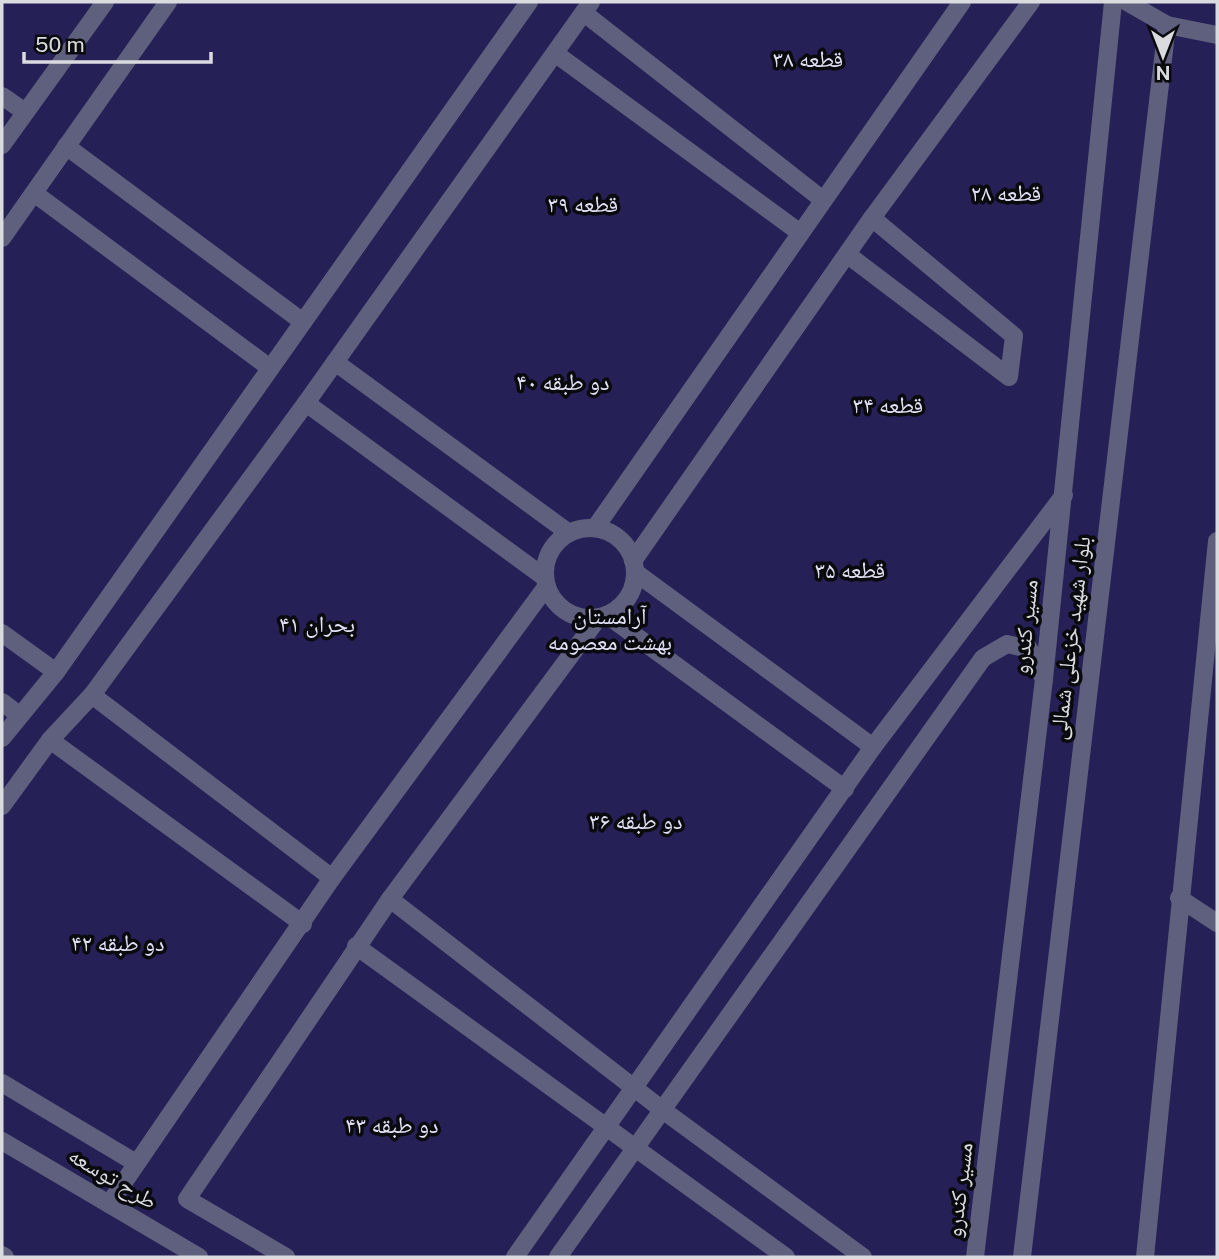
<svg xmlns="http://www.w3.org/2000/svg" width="1219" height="1259" font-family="'Public Sans','Noto Naskh Arabic',sans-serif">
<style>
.green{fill:#252056}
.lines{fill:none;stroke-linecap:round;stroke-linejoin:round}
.minor{stroke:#5f607d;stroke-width:18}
.labels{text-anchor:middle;stroke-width:7;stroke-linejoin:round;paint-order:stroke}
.park-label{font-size:23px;fill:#e0e1f5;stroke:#090a0d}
.street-label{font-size:23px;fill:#dadbdf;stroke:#090a0d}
</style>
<rect width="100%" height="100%" fill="#1f2026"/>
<rect class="green" x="2" y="2" width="1215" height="1255"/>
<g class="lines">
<g class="minor">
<path d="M1127,2L1167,25L1217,35"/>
<path d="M584,13L823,200"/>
<path d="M556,54L799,232"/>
<path d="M2,96L25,112"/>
<path d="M2,145L105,2"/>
<path d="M66,146L303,322"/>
<path d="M34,193L270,368"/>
<path d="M2,238L168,2"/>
<path d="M848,255L1009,377L1014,336L872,218"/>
<path d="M335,362L569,533"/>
<path d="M306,403L544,577"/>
<path d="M595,528L962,2"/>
<circle cx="590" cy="573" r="45"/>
<path d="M633,561L872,218L1031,2"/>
<path d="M635,572L873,747"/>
<path d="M607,615L845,789"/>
<path d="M2,633L56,672"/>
<path d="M92,695L332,878"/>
<path d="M2,702L19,715"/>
<path d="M2,738L56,672L529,2"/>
<path d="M50,740L303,924"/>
<path d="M2,806L50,740L92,695L306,403L591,2"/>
<path d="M1179,898L1217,923"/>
<path d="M390,899L664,1111L863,1257"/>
<path d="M356,946L786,1257"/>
<path d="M2,1083L136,1163"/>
<path d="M2,1141L199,1257"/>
<path d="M109,1204L332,878L546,587"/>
<path d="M2,1255L5,1257"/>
<path d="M286,1257L187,1199L390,899L599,617"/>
<path d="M515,1257L873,747L1064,495"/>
<path d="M558,1257L983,658L1007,644L1029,649L1044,679"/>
<path d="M975,1257L1044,679L1113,2"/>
<path d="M1022,1257L1167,25"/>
<path d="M1145,1257L1217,541"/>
</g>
</g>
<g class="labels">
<g class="park-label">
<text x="808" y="67">قطعه ۳۸</text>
<text x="1006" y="201">قطعه ۲۸</text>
<text x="583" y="212">قطعه ۳۹</text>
<text x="563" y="390">۴۰ دو طبقه</text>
<text x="888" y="413">قطعه ۳۴</text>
<text x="850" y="578">قطعه ۳۵</text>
<text x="610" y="624">آرامستان<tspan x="610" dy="26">بهشت معصومه</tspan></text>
<text x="317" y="632">۴۱ بحران</text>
<text x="636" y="829">۳۶ دو طبقه</text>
<text x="118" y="951">۴۲ دو طبقه</text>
<text x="392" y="1133">۴۳ دو طبقه</text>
</g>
<g class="street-label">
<text transform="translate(1025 627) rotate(-84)" y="8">مسیر کندرو</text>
<text transform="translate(1070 638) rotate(-83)" y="8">بلوار شهید خزعلی شمالی</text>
<text transform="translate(113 1178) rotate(31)" y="8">طرح توسعه</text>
<text transform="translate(959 1190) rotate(-83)" y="8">مسیر کندرو</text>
</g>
</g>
<rect width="1219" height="1259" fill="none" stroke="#dadbdf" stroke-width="7"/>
<g transform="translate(1163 56) rotate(180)" stroke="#090a0d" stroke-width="5" paint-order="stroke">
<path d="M0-5L12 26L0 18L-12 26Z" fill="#dadbdf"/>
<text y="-10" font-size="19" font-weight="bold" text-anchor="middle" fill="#dadbdf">N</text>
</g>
<path d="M24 52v10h187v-10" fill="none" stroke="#dadbdf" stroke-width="3.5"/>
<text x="35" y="52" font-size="21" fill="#dadbdf" stroke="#090a0d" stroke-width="5" paint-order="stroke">50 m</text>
</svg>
